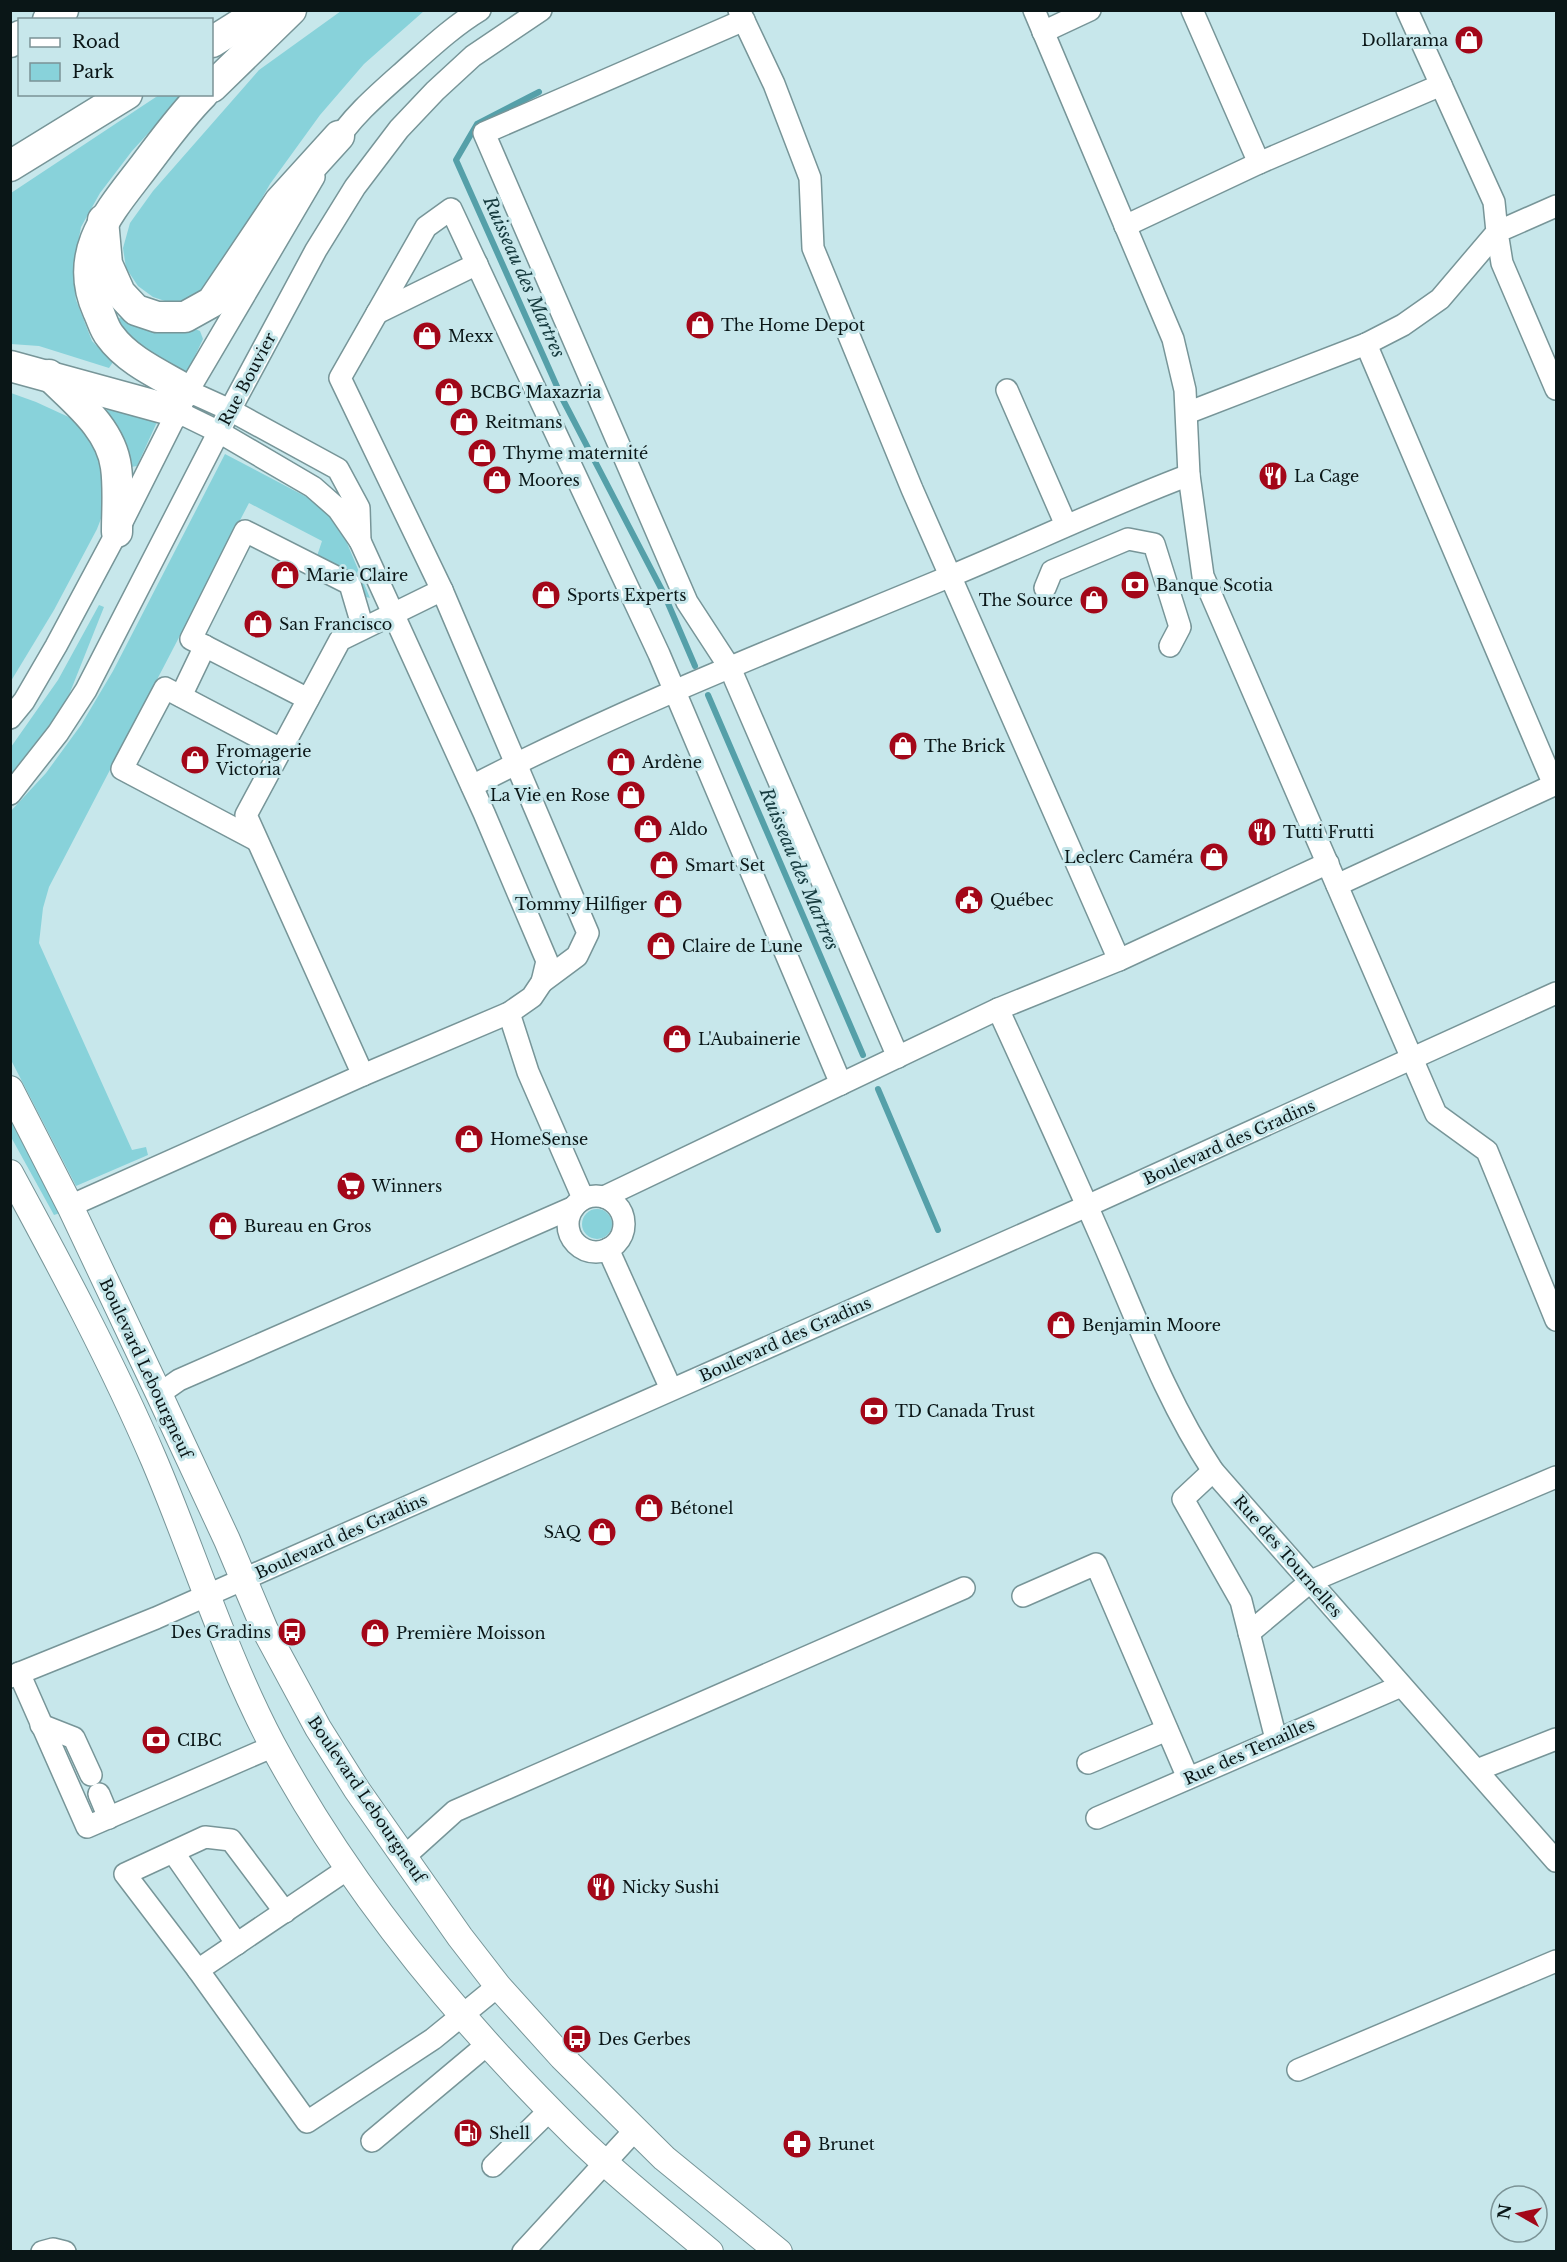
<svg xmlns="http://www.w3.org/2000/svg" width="1567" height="2262" font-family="'Libre Baskerville',serif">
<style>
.green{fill:#88d2da}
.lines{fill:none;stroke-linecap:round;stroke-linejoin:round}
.stream{stroke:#55a0a9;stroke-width:6}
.minor-casing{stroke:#779598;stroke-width:24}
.major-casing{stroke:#779598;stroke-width:28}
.highway-casing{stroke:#779598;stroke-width:33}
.minor{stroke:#fff;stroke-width:21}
.major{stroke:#fff;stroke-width:26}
.highway{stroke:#fff;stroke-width:30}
.labels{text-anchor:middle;stroke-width:6;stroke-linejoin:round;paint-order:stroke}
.poi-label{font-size:16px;fill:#0a1617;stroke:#c7e7eb;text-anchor:start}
.street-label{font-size:16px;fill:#0a1617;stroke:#c7e7eb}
.water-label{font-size:18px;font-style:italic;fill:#163b3f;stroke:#c7e7eb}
</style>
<rect width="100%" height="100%" fill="#c7e7eb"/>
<g class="green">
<path d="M341,11H424L364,64L320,115L270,184L220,272L203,294L186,301L168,302L153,297L138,286L126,268L123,248L130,223L153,191L259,70Z"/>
<path d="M159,95H183L132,151L100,193L81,227L73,269L76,300L92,341L113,362L109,368L39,346L11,344V193Z"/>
<path d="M125,316L182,332L195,329L200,331L203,339L186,375L121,336L117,319Z"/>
<path d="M11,393L36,402L73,419L100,450L107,503L97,529L54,610L11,681Z"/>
<path d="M112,405L154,419L157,422L137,466L131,467L104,412Z"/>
<path d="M225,454L318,503L337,519L370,598L366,597L354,574L317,556L322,541L249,503L49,887L43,908L39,943L132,1150L146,1147L148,1155L76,1186L11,1060L10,812L46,773L81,725L113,671Z"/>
<path d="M99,605L104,607L65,705L11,774V747L58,680Z"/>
<path d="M10,1119L60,1213L54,1215L11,1137Z"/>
<circle cx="597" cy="1224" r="15"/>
</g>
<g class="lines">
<g class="stream">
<path d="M539,92L477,124L456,160L563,400L664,594L695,666"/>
<path d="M708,695L863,1055"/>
<path d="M878,1089L938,1230"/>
</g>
<g class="minor-casing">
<g id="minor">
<path d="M739,10L774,84L810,178L813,248L912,489L1119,960"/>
<path d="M1034,10L1173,339L1185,390L1189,475L1203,576L1436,1114L1487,1151L1556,1320"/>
<path d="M1192,10L1259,163"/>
<path d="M744,20L484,133L687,602L730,668L898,1057"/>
<path d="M1043,32L1090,10"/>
<path d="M332,148C350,118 378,94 404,71C429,49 452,27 480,10"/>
<path d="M1556,206L1497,232L1502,263L1556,389"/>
<path d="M1125,226L1259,163L1441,85"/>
<path d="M377,313L477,264"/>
<path d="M1366,344L1554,785"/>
<path d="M1007,390L1066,525"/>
<path d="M178,412L219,432L313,487L338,509L360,541L359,508L338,469L230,410L188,391"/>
<path d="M1187,413L1366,344L1403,325L1440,299L1497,232L1494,202L1407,10"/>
<path d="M1045,588L1052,571L1128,539L1154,544L1180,627L1170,646"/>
<path d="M181,696L205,646"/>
<path d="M308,699L191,639L245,531L350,584L363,628"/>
<path d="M10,718L24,701L56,646L117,532L188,391L314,177"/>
<path d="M472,786C625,707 787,644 946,578C1028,544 1107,506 1189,475"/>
<path d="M10,794L58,733L86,690L230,410L316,250L355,187L399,129L435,91L473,56L541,10"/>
<path d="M256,840L122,769L165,688L281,749"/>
<path d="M1337,885L1556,784"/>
<path d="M542,982L577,956L588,933L442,590L340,378L426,227L451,209L659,654L841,1084"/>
<path d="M998,1009C1032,1083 1066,1158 1099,1233C1135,1314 1164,1397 1213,1471L1556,1861"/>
<path d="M509,1013L528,1072L583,1198"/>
<path d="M363,1075L246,815L340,640L442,590"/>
<circle cx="596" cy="1224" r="28"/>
<path d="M604,1197L998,1009L1119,960L1328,863"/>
<path d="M70,1206L363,1075L509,1013L532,997L542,982L547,961L484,813L360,541"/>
<path d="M608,1249L671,1389"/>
<path d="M159,1394L179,1380L574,1207"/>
<path d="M1213,1471L1183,1499L1241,1601L1276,1739"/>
<path d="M1023,1596L1096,1564L1188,1778"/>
<path d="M1249,1633L1311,1581L1556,1477"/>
<path d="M19,1673L87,1827L274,1746"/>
<path d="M10,1677L156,1618L1087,1206L1556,993"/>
<path d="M41,1725L74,1738L91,1775"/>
<path d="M1088,1763L1167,1730"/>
<path d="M1477,1770L1556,1739"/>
<path d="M99,1794L109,1818"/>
<path d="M1097,1818L1401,1686"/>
<path d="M173,1852L237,1944"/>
<path d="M404,1857L455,1811L964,1588"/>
<path d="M285,1912L231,1840L205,1837L125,1874L198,1970L307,2122L433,2039L498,1986"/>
<path d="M198,1970L349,1868"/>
<path d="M1298,2070L1556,1961"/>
<path d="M372,2141L489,2043"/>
<path d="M493,2166L551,2109"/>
<path d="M42,2252L53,2249L65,2252"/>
<path d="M523,2252L635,2130"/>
</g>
</g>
<g class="major-casing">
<g id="major">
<path d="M10,1089L70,1206L159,1394L227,1540L265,1630L318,1728L357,1790L460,1937L498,1986L562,2057L664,2158L779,2252"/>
<path d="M10,1173C61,1267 112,1362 154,1460C194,1554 224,1653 272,1744C350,1889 459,2021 576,2136C618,2177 665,2214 710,2252"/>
</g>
</g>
<g class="highway-casing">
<g id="highway">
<path d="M48,20L63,10"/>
<path d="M10,42L20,36"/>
<path d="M212,42L263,10"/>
<path d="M212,87L291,10"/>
<path d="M10,166L127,94"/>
<path d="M103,220L107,264L120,293L136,310L157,317H185L212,302L280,201L339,136"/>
<path d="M10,366L178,412"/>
<path d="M49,375C75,401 111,428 116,467C119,488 117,511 117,532"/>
<path d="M188,391C161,375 128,361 110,336C104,329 102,319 98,311C71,251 111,210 145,165C164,140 181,116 203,94"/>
</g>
</g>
<use href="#minor" class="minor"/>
<use href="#major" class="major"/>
<use href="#highway" class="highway"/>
</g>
<defs>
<g id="shop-disc" transform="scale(1.5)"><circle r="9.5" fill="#a30719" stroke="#c7e7eb"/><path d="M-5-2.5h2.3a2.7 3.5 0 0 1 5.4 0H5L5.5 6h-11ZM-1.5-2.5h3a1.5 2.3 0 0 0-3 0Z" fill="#fff"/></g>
<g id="restaurant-disc" transform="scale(1.5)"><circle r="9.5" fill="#a30719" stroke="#c7e7eb"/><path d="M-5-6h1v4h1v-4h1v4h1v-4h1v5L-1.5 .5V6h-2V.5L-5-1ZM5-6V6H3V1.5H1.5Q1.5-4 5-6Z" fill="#fff"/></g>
<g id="bank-disc" transform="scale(1.5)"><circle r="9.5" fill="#a30719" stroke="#c7e7eb"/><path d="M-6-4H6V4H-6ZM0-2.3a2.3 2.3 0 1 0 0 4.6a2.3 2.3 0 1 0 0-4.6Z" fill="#fff"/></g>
<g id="civic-disc" transform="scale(1.5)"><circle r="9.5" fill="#a30719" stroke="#c7e7eb"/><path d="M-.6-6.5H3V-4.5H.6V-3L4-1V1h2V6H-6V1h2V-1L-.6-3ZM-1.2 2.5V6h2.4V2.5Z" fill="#fff"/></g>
<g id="supermarket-disc" transform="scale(1.5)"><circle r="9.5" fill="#a30719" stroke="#c7e7eb"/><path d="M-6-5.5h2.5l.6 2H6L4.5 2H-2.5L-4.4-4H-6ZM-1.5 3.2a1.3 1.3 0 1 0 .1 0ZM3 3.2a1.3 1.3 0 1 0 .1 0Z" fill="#fff"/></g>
<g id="bus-disc" transform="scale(1.5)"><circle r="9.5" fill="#a30719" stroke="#c7e7eb"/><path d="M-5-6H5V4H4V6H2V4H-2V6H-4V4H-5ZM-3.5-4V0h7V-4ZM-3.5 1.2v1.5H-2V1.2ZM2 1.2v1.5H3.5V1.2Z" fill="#fff"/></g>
<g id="fuel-disc" transform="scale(1.5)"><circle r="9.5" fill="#a30719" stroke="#c7e7eb"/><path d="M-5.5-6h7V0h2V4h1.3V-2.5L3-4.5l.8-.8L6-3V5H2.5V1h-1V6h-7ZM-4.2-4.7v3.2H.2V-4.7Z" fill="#fff"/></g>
<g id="pharmacy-disc" transform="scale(1.5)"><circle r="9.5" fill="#a30719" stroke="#c7e7eb"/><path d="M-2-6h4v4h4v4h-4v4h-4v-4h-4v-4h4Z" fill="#fff"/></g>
</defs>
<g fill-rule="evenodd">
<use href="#shop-disc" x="1469" y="40"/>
<use href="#shop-disc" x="700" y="325"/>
<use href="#shop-disc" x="427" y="336"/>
<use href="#shop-disc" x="449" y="392"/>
<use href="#shop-disc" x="464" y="422"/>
<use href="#shop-disc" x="482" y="453"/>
<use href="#restaurant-disc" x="1273" y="476"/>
<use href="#shop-disc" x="497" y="480"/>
<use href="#shop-disc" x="285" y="575"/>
<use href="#bank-disc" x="1135" y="585"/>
<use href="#shop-disc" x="546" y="595"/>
<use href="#shop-disc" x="1094" y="600"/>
<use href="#shop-disc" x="258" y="624"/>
<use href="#shop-disc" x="903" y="746"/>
<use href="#shop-disc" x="195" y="760"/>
<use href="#shop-disc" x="621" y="762"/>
<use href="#shop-disc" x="631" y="795"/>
<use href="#shop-disc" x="648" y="829"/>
<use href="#restaurant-disc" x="1262" y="832"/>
<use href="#shop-disc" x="1214" y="857"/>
<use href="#shop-disc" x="664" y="865"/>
<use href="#civic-disc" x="969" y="900"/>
<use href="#shop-disc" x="668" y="904"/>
<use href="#shop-disc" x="661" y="946"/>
<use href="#shop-disc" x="677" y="1039"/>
<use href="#shop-disc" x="469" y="1139"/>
<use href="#supermarket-disc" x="351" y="1186"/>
<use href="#shop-disc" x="223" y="1226"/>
<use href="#shop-disc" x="1061" y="1325"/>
<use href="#bank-disc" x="874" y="1411"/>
<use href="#shop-disc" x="649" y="1508"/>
<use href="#shop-disc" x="602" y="1532"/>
<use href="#bus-disc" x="292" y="1632"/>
<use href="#shop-disc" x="375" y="1633"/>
<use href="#bank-disc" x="156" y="1740"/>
<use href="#restaurant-disc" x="601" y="1887"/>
<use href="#bus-disc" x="577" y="2039"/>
<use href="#fuel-disc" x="468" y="2133"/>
<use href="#pharmacy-disc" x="797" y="2144"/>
</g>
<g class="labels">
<g class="poi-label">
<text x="1448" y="46" text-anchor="end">Dollarama</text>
<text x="721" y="331">The Home Depot</text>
<text x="448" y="342">Mexx</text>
<text x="470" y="398">BCBG Maxazria</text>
<text x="485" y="428">Reitmans</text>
<text x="503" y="459">Thyme maternité</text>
<text x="1294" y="482">La Cage</text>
<text x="518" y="486">Moores</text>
<text x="306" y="581">Marie Claire</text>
<text x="1156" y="591">Banque Scotia</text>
<text x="567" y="601">Sports Experts</text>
<text x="1073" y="606" text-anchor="end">The Source</text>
<text x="279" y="630">San Francisco</text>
<text x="924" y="752">The Brick</text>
<text x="216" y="757">Fromagerie<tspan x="216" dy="18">Victoria</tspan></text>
<text x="642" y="768">Ardène</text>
<text x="610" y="801" text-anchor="end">La Vie en Rose</text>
<text x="669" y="835">Aldo</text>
<text x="1283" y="838">Tutti Frutti</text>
<text x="1193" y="863" text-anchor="end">Leclerc Caméra</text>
<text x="685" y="871">Smart Set</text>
<text x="990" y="906">Québec</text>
<text x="647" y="910" text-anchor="end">Tommy Hilfiger</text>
<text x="682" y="952">Claire de Lune</text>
<text x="698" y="1045">L'Aubainerie</text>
<text x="490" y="1145">HomeSense</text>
<text x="372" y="1192">Winners</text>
<text x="244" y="1232">Bureau en Gros</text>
<text x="1082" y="1331">Benjamin Moore</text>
<text x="895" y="1417">TD Canada Trust</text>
<text x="670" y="1514">Bétonel</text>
<text x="581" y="1538" text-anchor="end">SAQ</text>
<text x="271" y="1638" text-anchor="end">Des Gradins</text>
<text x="396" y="1639">Première Moisson</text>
<text x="177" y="1746">CIBC</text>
<text x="622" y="1893">Nicky Sushi</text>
<text x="598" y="2045">Des Gerbes</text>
<text x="489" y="2139">Shell</text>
<text x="818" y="2150">Brunet</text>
</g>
<g class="street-label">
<text transform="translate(247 379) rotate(-62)" y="6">Rue Bouvier</text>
<text transform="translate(1229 1142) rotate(-24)" y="6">Boulevard des Gradins</text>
<text transform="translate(785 1339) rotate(-24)" y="6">Boulevard des Gradins</text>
<text transform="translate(146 1368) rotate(65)" y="6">Boulevard Lebourgneuf</text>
<text transform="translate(341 1536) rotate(-24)" y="6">Boulevard des Gradins</text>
<text transform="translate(1288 1556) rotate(49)" y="6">Rue des Tournelles</text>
<text transform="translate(1249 1751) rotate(-24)" y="6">Rue des Tenailles</text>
<text transform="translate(367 1799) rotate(56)" y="6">Boulevard Lebourgneuf</text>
</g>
<g class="water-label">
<text transform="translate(524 277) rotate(66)" y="6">Ruisseau des Martres</text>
<text transform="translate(799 869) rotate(67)" y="6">Ruisseau des Martres</text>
</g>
</g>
<rect width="1567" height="2262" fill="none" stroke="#0a1617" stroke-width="24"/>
<rect x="18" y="18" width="195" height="78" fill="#c7e7eb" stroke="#7b9396" stroke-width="1.5"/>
<rect x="30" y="38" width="30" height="9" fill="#ffffff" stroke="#7b9396" stroke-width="1.5"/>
<text x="72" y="48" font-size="18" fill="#0a1617">Road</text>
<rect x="30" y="63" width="30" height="18" fill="#88d2da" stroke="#7b9396" stroke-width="1.5"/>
<text x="72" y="78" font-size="18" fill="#0a1617">Park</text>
<g transform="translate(1519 2214) rotate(279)"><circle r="28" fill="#c7e7eb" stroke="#7b9396" stroke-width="1.5"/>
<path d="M0-4.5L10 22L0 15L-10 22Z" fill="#a30719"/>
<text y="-9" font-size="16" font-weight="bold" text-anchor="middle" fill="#0a1617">N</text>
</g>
</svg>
